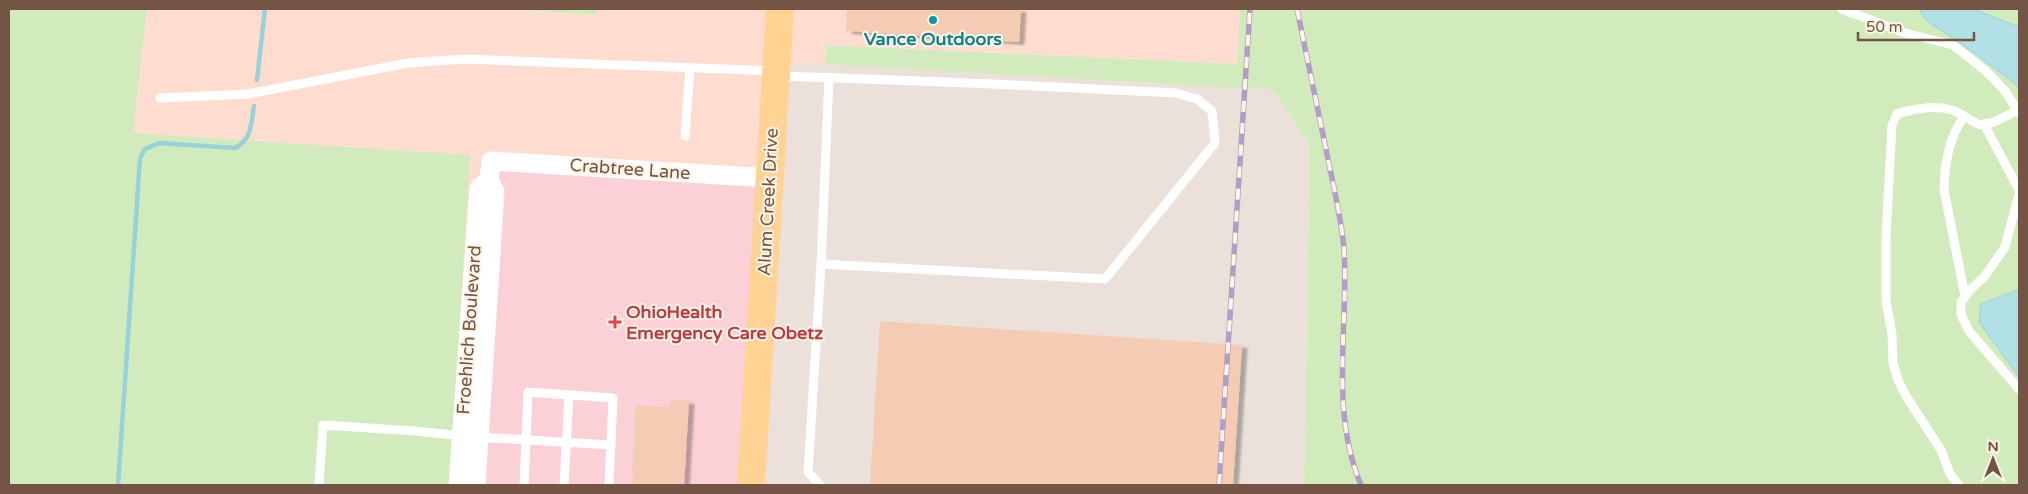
<svg xmlns="http://www.w3.org/2000/svg" width="2028" height="494" font-family="'Varela Round',sans-serif">
<style>
.commercial{fill:#ffdcd0}
.industrial{fill:#ebe1da}
.medical{fill:#fcd0d7}
.green{fill:#d1ebbc}
.water{fill:#b1e1e7;stroke:#97d2da}
.lines{fill:none;stroke-linecap:round;stroke-linejoin:round}
.stream{stroke:#97d2da;stroke-width:4.5}
.building{fill:#f4cbb3;filter:url(#shadow)}
.lane{stroke:#fff;stroke-width:9}
.street{stroke:#fff;stroke-width:19}
.primary{stroke:#ffd393;stroke-width:28}
.rail-casing{stroke:#b29dc6;stroke-width:5.5}
.rail{stroke:#fff4e5;stroke-width:4;stroke-dasharray:11;stroke-linecap:butt}
.culture-dot{fill:#0f9aa8;stroke:#fff4e5;stroke-width:2}
.health-dot{fill:#e0444e;stroke:#fff4e5;stroke-width:2}
.labels{text-anchor:middle;stroke-width:4;stroke-linejoin:round;paint-order:stroke}
.culture-label{font-size:18px;font-weight:bold;fill:#0d838f;stroke:#fff4e5}
.street-label{font-size:18px;fill:#745445;stroke:#fff4e5}
.health-label{font-size:18px;font-weight:bold;fill:#be3a42;stroke:#fff4e5;text-anchor:start}
</style>
<defs>
<filter id="shadow"><feDropShadow dx="5.5" dy="3" stdDeviation="1" flood-color="#0004"/></filter>
</defs>
<rect width="100%" height="100%" fill="#fef0dd"/>
<path class="commercial" d="M147,9H509L595,15L596,9H1240L1238,64L826,45L825,64L782,61L754,485H450L133,133Z"/>
<path class="industrial" d="M782,61L1273,90L1310,146L1304,485H754Z"/>
<path class="medical" d="M502,161L770,178L751,485H457L479,188Z"/>
<g class="green">
<path d="M9,9H147L133,133L470,155L450,485H9Z"/>
<path d="M509,9H596V15Z"/>
<path d="M1240,9H1919L1926,20L1973,52L2019,87V291H2015L1981,304L1979,322L2019,377V485H1304L1310,146L1273,90L825,64L826,45L1237,64Z"/>
<path d="M1973,9H2019V27Z"/>
</g>
<g class="water">
<path d="M1919,9H1973L2019,27V87L1973,52L1926,20Z"/>
<path d="M2015,291H2019V377L1979,322L1981,304Z"/>
</g>
<g class="lines">
<g class="stream">
<path d="M257,80L265,9"/>
<path d="M118,485L140,158L145,149L159,143L235,148C252,139 251,124 254,106"/>
</g>
</g>
<g class="building">
<path d="M847,9H1021L1019,42L846,31Z"/>
<path d="M880,321L1242,345L1233,485H870Z"/>
<path d="M671,400L689,401L684,485H633V472H632L636,406L670,407Z"/>
</g>
<g class="lines">
<g class="lane">
<path d="M1842,9L1905,33L1953,45L1986,71L2005,91L2019,113"/>
<path d="M778,76C910,80 1043,86 1176,93L1197,99L1212,111L1215,143L1105,279L821,264L829,77"/>
<path d="M160,98L248,94L408,63L464,59L774,71"/>
<path d="M1964,117C1949,136 1944,167 1944,190L1965,296"/>
<path d="M1984,124L2019,190"/>
<path d="M685,136L690,68"/>
<path d="M2019,194L2005,247L1985,276L1970,290L1961,302V315L1969,331L2019,389"/>
<path d="M477,437L611,445"/>
<path d="M319,485L323,425L415,431L464,436"/>
<path d="M524,485L528,392L613,398L609,485"/>
<path d="M564,485L569,395"/>
<path d="M820,485L808,472L821,264"/>
<path d="M1959,485L1950,474L1941,450L1906,396L1898,380L1893,363L1892,334L1886,301V237L1892,125L1897,114C1913,109 1935,105 1952,110C1961,113 1971,121 1980,125L1994,122L2018,110"/>
</g>
<g class="street">
<path d="M458,485L479,188L489,180"/>
<path d="M476,485L495,191L489,180L491,161L770,178"/>
</g>
<path class="primary" d="M751,485L780,9"/>
<g class="rail-casing">
<g id="rail">
<path d="M1297,9C1307,57 1317,106 1327,154C1333,185 1341,216 1344,248C1349,327 1329,409 1361,485"/>
<path d="M1219,485L1250,9"/>
</g>
</g>
<use href="#rail" class="rail"/>
</g>
<circle class="culture-dot" cx="933" cy="20" r="5"/>
<path class="health-dot" d="M612.5 314.5h5v5h5v5h-5v5h-5v-5h-5v-5h5z"/>
<g class="labels">
<g class="culture-label">
<text x="933" y="45">Vance Outdoors</text>
</g>
<g class="street-label">
<text transform="translate(630 169) rotate(4)" y="6">Crabtree Lane</text>
<text transform="translate(768 202) rotate(-87)" y="6">Alum Creek Drive</text>
<text transform="translate(469 330) rotate(-86)" y="6">Froehlich Boulevard</text>
</g>
<g class="health-label">
<text x="626" y="318">OhioHealth<tspan x="626" dy="21">Emergency Care Obetz</tspan></text>
</g>
</g>
<rect width="2028" height="494" fill="none" stroke="#745445" stroke-width="20"/>
<g transform="translate(1993 459)" stroke="#fff4e5" stroke-width="4" paint-order="stroke">
<path d="M0-4L9 19L0 12L-9 19Z" fill="#745445"/>
<text y="-8" font-size="14" font-weight="bold" text-anchor="middle" fill="#745445">N</text>
</g>
<path d="M1858 32v8h116v-8" fill="none" stroke="#745445" stroke-width="2.5"/>
<text x="1866" y="32" font-size="15" fill="#745445" stroke="#fff4e5" stroke-width="4" paint-order="stroke">50 m</text>
</svg>
